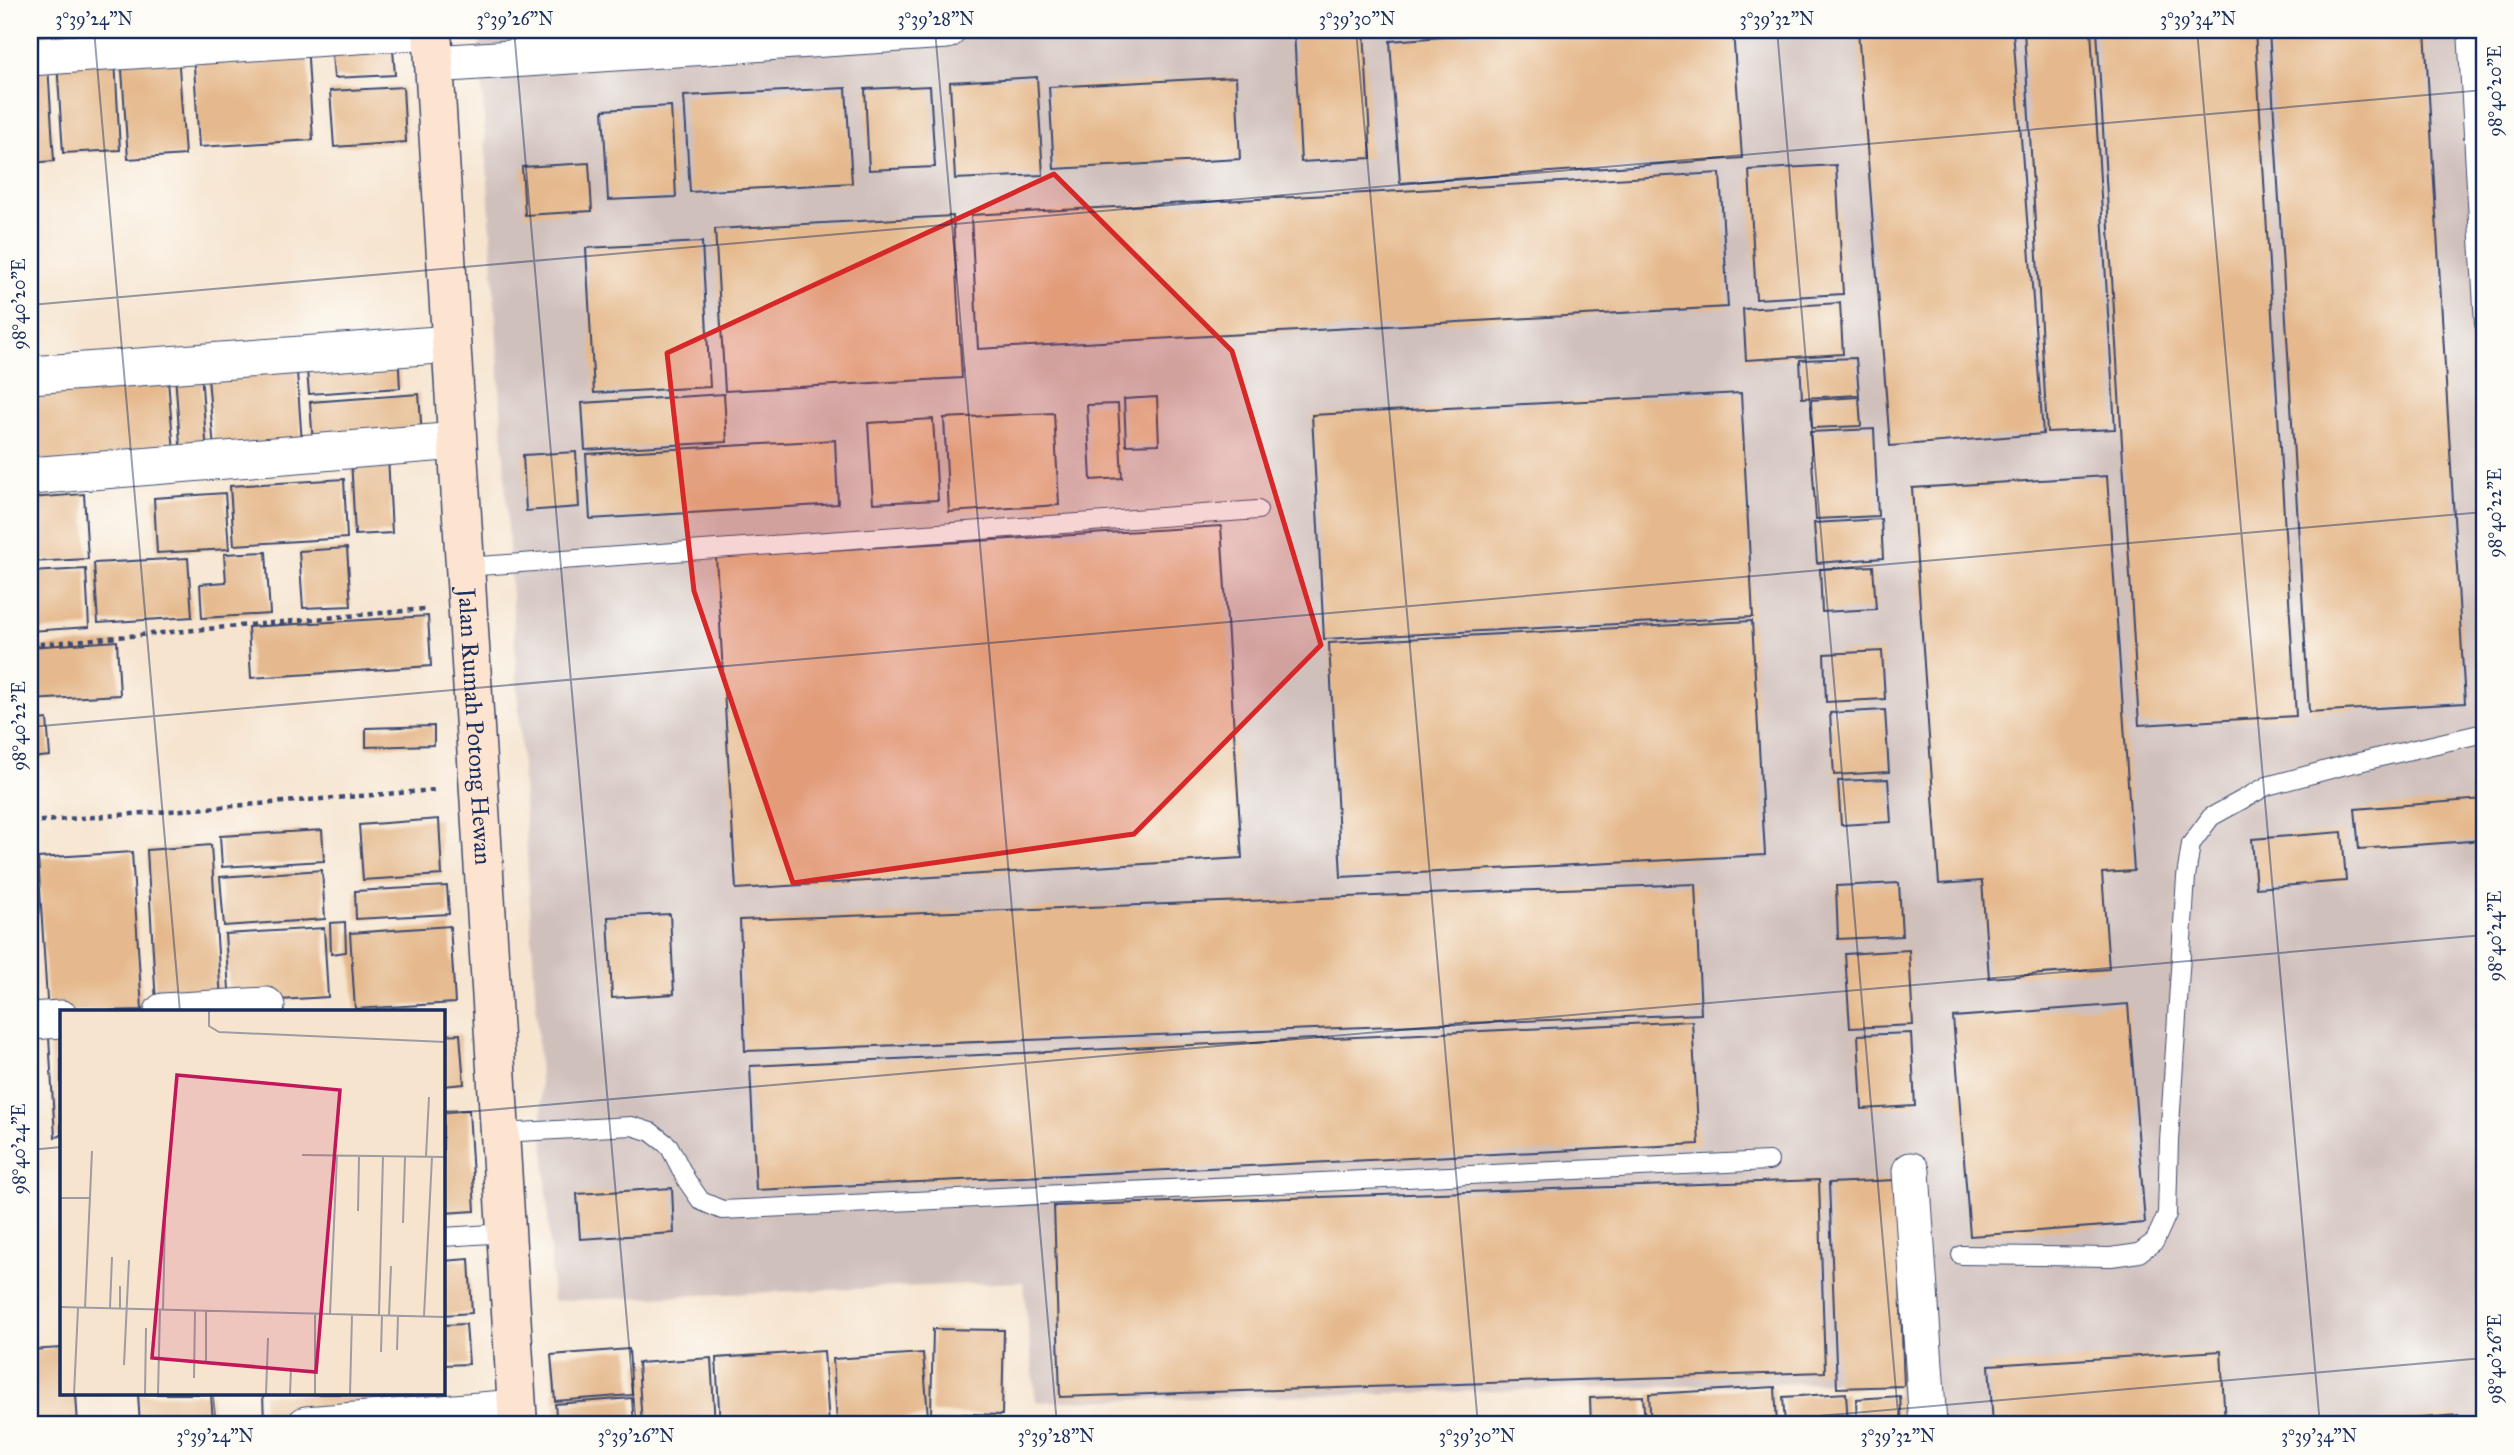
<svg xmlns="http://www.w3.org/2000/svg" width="2514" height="1455" font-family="'IM FELL Great Primer',serif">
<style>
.industrial{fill:#d0c0bc}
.building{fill:#e5b98d}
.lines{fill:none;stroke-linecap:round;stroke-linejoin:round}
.lane-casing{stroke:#3c4a6f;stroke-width:20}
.street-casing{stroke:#3c4a6f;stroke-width:39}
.secondary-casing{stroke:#3c4a6f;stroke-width:41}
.path{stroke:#3c4a6f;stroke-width:4.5;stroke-dasharray:5 5;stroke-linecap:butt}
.lane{stroke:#fff;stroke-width:18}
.street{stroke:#fff;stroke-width:37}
.secondary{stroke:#fde4d1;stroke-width:38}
.marked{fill:#d62828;fill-opacity:0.2;stroke:#d62828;stroke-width:5;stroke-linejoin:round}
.ticks{fill:none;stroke:#1b2f5e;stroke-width:2;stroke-opacity:0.45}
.labels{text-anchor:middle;stroke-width:5;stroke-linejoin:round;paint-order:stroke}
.street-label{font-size:24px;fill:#1b2f5e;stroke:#fdfcf7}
.inset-road{fill:none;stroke:#9e9ca2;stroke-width:2}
.view{fill:#c2185b;fill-opacity:0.15;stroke:#c2185b;stroke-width:3.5}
.inset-edge{fill:none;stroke:#1b2f5e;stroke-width:3.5}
.neatline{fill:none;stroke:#1b2f5e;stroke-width:2.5}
.ticks-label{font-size:18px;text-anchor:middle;fill:#1b2f5e}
</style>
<rect width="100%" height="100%" fill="#fdfcf7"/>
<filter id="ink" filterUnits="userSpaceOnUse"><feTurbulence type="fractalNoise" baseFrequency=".0143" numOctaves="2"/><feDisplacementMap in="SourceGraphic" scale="14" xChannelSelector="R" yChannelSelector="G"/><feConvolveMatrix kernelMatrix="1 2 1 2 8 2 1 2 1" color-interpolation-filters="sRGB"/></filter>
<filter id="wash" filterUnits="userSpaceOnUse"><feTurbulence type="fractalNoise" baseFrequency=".00686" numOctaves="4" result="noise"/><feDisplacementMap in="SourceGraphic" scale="28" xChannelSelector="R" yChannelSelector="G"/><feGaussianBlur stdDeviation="1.57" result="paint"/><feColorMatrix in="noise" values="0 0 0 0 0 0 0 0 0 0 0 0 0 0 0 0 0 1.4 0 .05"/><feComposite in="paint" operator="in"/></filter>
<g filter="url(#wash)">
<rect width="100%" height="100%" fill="#f6e4cf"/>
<path class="industrial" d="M479,30H2484V1425H1899L1896,1381L1036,1402L1023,1282L553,1301Z"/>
<g id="blocks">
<g class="building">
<path d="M30,30H55L56,47L30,49Z"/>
<path d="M65,30H162L66,44Z"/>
<path d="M1294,30H1364L1371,158L1301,162Z"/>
<path d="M1538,30H1733L1742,158L1400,183L1390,41Z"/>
<path d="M1858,30H2013L2043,434L1890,446Z"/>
<path d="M2024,30H2091L2115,429L2047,432Z"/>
<path d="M2097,30H2255L2296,716L2139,725Z"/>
<path d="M2269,30H2425L2465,703L2309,712Z"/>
<path d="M392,37L395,75L334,78L331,41Z"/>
<path d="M307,43L313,140L199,147L193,50Z"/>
<path d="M178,52L185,155L128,159L121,55Z"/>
<path d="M115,59L120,150L63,153L57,62Z"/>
<path d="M48,65L54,161L30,163V66Z"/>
<path d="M1037,77L1043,175L955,179L950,82Z"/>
<path d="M1236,77L1240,159L1054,169L1049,87Z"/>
<path d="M930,86L935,167L869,170L865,89Z"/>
<path d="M403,87L406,142L334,147L330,91Z"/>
<path d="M846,88L852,183L690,192L684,96Z"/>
<path d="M671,106L676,197L608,200L603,110Z"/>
<path d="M589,163L592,211L525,215L522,167Z"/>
<path d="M1836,165L1843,294L1756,299L1749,170Z"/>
<path d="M1720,173L1728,307L978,349L971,215Z"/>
<path d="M953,216L962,378L725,391L715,229Z"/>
<path d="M702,242L710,387L594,393L586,248Z"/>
<path d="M1840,303L1843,354L1746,360L1743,309Z"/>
<path d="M398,351L400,388L309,394L306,359Z"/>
<path d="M296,358L302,444L214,450L207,365Z"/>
<path d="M1856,358L1859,395L1802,398L1800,360Z"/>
<path d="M167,368L174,452L30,463V379Z"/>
<path d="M201,372L207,455L181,458L175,374Z"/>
<path d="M1741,393L1753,617L1324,639L1312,415Z"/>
<path d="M419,394L422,436L313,444L310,402Z"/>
<path d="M724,394L727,442L585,450L582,403Z"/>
<path d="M1157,397L1159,444L1126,445L1124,399Z"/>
<path d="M1859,397L1861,426L1812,428L1811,400Z"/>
<path d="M1118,404L1122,478L1091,480L1087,405Z"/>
<path d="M1054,413L1059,505L949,512L944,418Z"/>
<path d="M933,419L938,500L873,503L868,423Z"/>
<path d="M1874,429L1878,516L1816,519L1810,432Z"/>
<path d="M835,440L838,504L590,519L586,454Z"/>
<path d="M576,452L579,507L526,511L523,455Z"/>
<path d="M388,456L392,533L355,535L351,458Z"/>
<path d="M2107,476L2134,871L2102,873L2109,969L1989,978L1982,881L1939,884L1912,488Z"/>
<path d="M344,479L347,538L234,545L230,486Z"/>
<path d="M225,493L229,549L157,553L154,498Z"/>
<path d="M84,494L88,559L30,562V498Z"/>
<path d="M1881,519L1883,558L1817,563L1814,523Z"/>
<path d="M1221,526L1242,858L736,889L716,557Z"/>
<path d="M347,548L351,606L303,608L299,551Z"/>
<path d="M266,552L270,614L202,618L200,584L226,582L224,554Z"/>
<path d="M188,558L192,617L98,623L94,563Z"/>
<path d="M1873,566L1876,609L1822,612L1820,569Z"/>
<path d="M86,569L89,627L30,631V572Z"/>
<path d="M428,616L431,666L251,678L248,627Z"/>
<path d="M1752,621L1765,855L1341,877L1329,643Z"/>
<path d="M117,641L120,695L30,700V647Z"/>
<path d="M1882,651L1885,699L1826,702L1824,654Z"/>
<path d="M1885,710L1889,772L1834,775L1830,713Z"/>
<path d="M47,719L50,756L30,758V721Z"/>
<path d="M434,726V745L366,747V728Z"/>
<path d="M1888,779L1891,822L1841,825L1838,781Z"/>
<path d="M2484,799V840L2359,849L2355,809Z"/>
<path d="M439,819L442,875L363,880L359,825Z"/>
<path d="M322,830L324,861L222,867L220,836Z"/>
<path d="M2342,832L2346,881L2256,888L2252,839Z"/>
<path d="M211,845L221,1000L156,1004L147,850Z"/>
<path d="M132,852L142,1010L61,1012L48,1016L38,858Z"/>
<path d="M322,870L325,919L224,926L220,877Z"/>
<path d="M1899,883L1902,936L1838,939L1836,886Z"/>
<path d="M1695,884L1701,1014L745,1051L740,920Z"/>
<path d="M447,886L449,914L356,919L355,891Z"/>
<path d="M670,914L674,994L612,998L608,917Z"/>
<path d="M345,922L346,952L331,954L330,923Z"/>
<path d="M450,926L455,1003L355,1009L350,933Z"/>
<path d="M324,928L328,997L230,1003L225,934Z"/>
<path d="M1909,950L1913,1025L1850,1028L1845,954Z"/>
<path d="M2128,1004L2145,1223L1970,1236L1953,1017Z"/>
<path d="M1692,1021L1699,1144L756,1190L750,1066Z"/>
<path d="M1911,1033L1915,1106L1862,1109L1858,1035Z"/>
<path d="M460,1034L464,1084L443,1086V1035Z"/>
<path d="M61,1036V1136L55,1137L49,1037Z"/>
<path d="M469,1110L475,1211L443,1213V1111Z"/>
<path d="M1819,1180L1825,1372L1060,1397L1054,1206Z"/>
<path d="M1896,1180L1904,1386L1837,1388L1829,1183Z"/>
<path d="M672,1188L674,1233L580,1239L577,1194Z"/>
<path d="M469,1259L472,1313L443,1315V1261Z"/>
<path d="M466,1324L469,1364L443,1365V1325Z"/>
<path d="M933,1329L1004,1330L1002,1415L931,1413Z"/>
<path d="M61,1348V1394H76L78,1425H30V1350Z"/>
<path d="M629,1349L632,1395L555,1401L551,1355Z"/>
<path d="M824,1351L829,1425H720L716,1358Z"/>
<path d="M2221,1351L2225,1425H1993L1989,1365Z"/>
<path d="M923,1353L928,1417L837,1422L833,1359Z"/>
<path d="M711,1358L715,1425H642L638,1363Z"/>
<path d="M1775,1387L1777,1425H1651L1649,1394Z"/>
<path d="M1846,1393L1848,1425H1785L1783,1397Z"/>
<path d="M138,1394H211L213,1421L140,1425Z"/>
<path d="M263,1394H411L413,1413L264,1422Z"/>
<path d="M1643,1396L1645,1425H1591L1590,1398Z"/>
<path d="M1900,1396L1902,1425H1857L1856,1399Z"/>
<path d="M632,1398L634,1425H557L555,1404Z"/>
<path d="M2458,1415L2459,1425H2364V1423Z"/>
</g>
</g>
</g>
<g filter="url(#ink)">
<use href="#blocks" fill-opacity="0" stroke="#3c4a6f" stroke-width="2"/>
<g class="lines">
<g class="lane-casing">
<g id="lane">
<path d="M2467,30L2484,324"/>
<path d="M465,567L1258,510"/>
<path d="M500,1133L632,1126L651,1132L669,1146L687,1181L701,1201L722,1210L1769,1161"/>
<path d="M443,1237L507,1233"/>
<path d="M1961,1255L2111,1257L2139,1253L2155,1241L2167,1214L2169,1141L2186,877L2191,844L2211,817L2267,786L2342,766L2484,733"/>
</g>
</g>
<g class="street-casing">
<g id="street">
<path d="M30,57L432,30"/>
<path d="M434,64L947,30"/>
<path d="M30,375L451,344"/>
<path d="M30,476L457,441"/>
<path d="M163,1012L266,1006"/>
<path d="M30,1021L61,1019"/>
<path d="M1911,1171L1928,1425"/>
<path d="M306,1425L517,1408"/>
</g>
</g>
<g class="secondary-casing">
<g id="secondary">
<path id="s1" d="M432,30L518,1425"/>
</g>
</g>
<g class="path">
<path d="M30,645L425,609"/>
<path d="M30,822L436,790"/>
</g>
<use href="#lane" class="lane"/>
<use href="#street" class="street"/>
<use href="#secondary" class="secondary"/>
</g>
</g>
<path class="marked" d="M1054,174L1232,351L1321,645L1134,834L793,883L694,591L667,353Z"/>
<path class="ticks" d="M94,30L180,1012M514,30L636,1425M935,30L1057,1425M1356,30L1478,1425M1777,30L1899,1425M2197,30L2320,1425M30,305L2484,90M30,727L2484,512M443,1114L2484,935M30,1150L61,1147M213,1394L216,1425M1715,1425L2484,1358"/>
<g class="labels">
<g class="street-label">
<text dy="8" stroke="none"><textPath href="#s1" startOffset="698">Jalan Rumah Potong Hewan</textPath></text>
</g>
</g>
<g transform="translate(60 1010)">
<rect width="385" height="385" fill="#f6e4cf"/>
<path class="inset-road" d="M149,1V16L159,22L385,32M0,137V186M242,145L385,147M366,146L369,87M0,188H30M298,201L299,147M343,213L345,147M0,297L385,307M25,298L32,141M50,298L52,247M60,299V276M103,300L105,209M270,304L277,145M319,305L323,146M329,306L331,256M364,306L372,147M337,340L338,306M321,342L322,305M146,353V301M64,355L69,250M134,368L135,301M14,384L18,298M85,384L86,318M98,384L100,300M206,384L208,328M230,384L231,359M255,384V304M290,384L292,305"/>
<path class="view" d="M117,65L280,80L256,362L92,348Z"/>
<rect width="385" height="385" class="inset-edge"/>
</g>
<rect width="2514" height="1455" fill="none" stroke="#fdfcf7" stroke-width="77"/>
<rect x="38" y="38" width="2438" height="1378" class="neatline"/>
<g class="ticks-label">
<text x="94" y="25">3°39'24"N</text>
<text x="515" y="25">3°39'26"N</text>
<text x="936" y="25">3°39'28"N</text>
<text x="1357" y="25">3°39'30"N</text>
<text x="1777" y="25">3°39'32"N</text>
<text x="2198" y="25">3°39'34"N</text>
<text transform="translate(2495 91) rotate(-90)" y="6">98°40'20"E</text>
<text transform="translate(19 304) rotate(-90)" y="6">98°40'20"E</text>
<text transform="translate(2495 513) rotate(-90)" y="6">98°40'22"E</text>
<text transform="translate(19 726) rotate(-90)" y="6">98°40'22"E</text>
<text transform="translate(2495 936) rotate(-90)" y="6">98°40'24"E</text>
<text transform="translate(19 1149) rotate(-90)" y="6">98°40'24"E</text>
<text transform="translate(2495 1359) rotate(-90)" y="6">98°40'26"E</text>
<text x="215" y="1442">3°39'24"N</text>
<text x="636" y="1442">3°39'26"N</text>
<text x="1056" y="1442">3°39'28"N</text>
<text x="1477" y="1442">3°39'30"N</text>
<text x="1898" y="1442">3°39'32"N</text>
<text x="2319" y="1442">3°39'34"N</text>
</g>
</svg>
